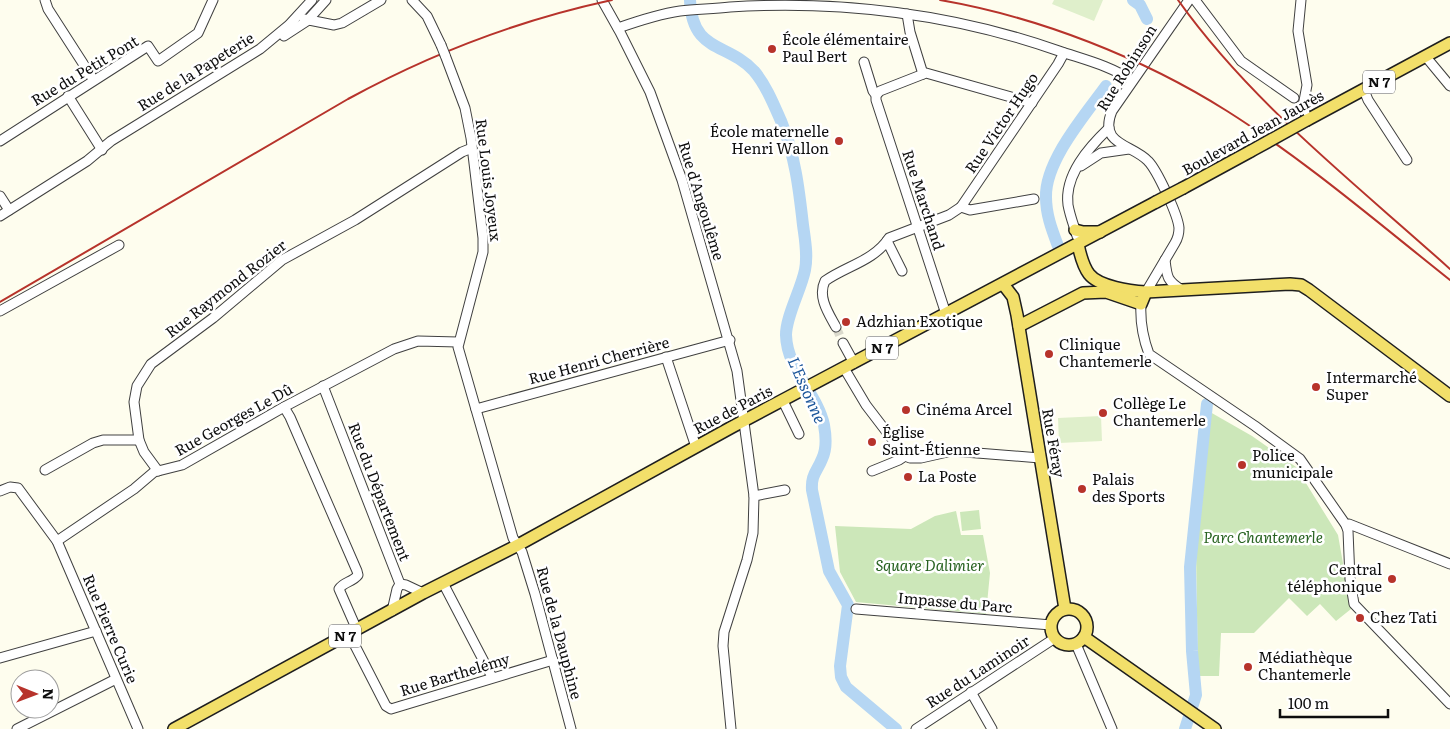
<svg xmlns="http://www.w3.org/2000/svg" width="1450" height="729" font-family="Literata,serif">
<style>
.green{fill:#cce7b9}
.pitch{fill:#dfefcb}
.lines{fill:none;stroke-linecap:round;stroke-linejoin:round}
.river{stroke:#b5d6f3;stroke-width:12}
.minor-tunnel{stroke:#dad9cc;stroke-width:9;stroke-dasharray:9 4.5;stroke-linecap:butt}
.minor-casing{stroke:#404040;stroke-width:11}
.major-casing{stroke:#1e1e1e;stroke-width:14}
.minor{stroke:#fff;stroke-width:9}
.major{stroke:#f2df6a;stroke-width:11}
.rail{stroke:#b7332b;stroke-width:2}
.minor-bridge-casing{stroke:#404040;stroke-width:11;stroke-linecap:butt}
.major-bridge-casing{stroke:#1e1e1e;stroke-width:14;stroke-linecap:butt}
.minor-bridge{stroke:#fff;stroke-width:9}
.major-bridge{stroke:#f2df6a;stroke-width:11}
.poi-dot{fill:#b7332b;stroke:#fff;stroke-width:2}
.labels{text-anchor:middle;stroke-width:5;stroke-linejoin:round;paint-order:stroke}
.shield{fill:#fff;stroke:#565656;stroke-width:1}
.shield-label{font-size:14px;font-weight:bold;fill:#0d0d0d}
.poi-label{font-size:15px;fill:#0d0d0d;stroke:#fff;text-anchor:start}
.street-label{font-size:15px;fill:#0d0d0d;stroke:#fff}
.park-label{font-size:15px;font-style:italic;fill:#276220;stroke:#fff}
.water-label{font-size:16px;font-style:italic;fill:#1c569a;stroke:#fff}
</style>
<rect width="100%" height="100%" fill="#fefdee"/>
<g class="green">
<path d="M1210,412L1252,436L1296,467L1338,535L1351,609L1336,621L1320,604L1307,616L1289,598L1254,633H1221L1219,676H1198L1196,552Z"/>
<path d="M979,510L981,529L962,531L960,512Z"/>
<path d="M956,511L961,535H983L990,573L986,614L856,602L840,572L835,526L911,529L935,516Z"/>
</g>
<g class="pitch">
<path d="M1054,0H1103L1094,21L1052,4Z"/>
<path d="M1101,416L1102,441L1059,443L1058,418Z"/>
</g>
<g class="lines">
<g class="river">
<path d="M690,0C692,53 727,42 754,71C766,85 774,105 781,121C795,155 799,189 803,225C805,240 808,255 805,270C801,290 786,316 786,335C787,370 817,393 824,425C826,436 827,449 822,459C817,472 811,474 812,490L829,571L848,605L840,666L841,677L846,687L896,729"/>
<path d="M1133,0L1140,5L1147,19"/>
<path d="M1058,246C1052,230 1046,215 1046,197C1045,161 1085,115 1106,86"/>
<path d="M1185,729L1196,695L1192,651L1190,567L1207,404"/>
</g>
<path class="minor-tunnel" d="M836,327L843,343"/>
<g class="minor-casing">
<g id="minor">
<path d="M45,0L48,9L93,79"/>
<path d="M412,0L427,16L441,45"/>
<path d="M602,0L620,32L650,92L682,180L737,371L754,496L753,533L747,560L724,632L723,646L731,729"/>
<path d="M1195,0L1241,61L1294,98"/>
<path d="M1301,0L1298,31L1307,85L1303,106L1307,120"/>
<path d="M907,14L910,32L923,74"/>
<path d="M304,19L334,25L342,23L381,0"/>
<path d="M618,28C638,21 659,14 680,11C696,9 713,9 730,7C840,0 954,14 1059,51C1082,59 1112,66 1132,81"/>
<path d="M284,36L307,21L326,0"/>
<path d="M445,55L465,108L471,138L483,238V252L458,347L513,538L522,552L535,594L571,729"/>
<path d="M1426,57L1450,86"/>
<path d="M864,62L873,91L876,95V100L946,314"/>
<path d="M1364,90L1368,100L1407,160"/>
<path d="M876,95L880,91L926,73L1032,103"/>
<path d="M68,96L102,150"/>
<path d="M0,141L148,46L158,61L198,33L213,0"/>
<path d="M1081,166L1101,153L1129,149"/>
<path d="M0,196L9,210"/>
<path d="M961,207L970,210L1034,199"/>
<path d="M0,216L87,161L111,141L260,49L289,25L312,0"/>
<path d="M1077,236C1074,226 1070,216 1068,205C1064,175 1089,147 1109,128"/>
<path d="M887,241L902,271"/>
<path d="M1165,260C1167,277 1167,281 1182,290"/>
<path d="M1146,292L1175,243C1178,238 1179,234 1179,228C1178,215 1157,170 1148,161C1132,144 1098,145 1112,111L1189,0"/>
<path d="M1141,304C1140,321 1143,338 1149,354L1255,426L1300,459L1346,525L1348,531L1350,579L1354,604L1450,704"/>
<path d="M0,311L119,245"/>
<path d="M836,327C829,314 817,297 825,281C846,266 874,261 889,238L949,215L961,207L1058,64L1064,53"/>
<path d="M843,343L854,363"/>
<path d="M666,357L696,447"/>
<path d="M844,368L866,405L905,456L910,458H921L952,451L1040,458"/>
<path d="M323,386L400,584"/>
<path d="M783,401L799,434"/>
<path d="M284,407L290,417L357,571L358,575C353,582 343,582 339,589L357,630"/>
<path d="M476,409L730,340"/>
<path d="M45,470L93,443L103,440H139"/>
<path d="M158,471L144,452L139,440L134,402L137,386L151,364L213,318L282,260L355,220L462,152L472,148"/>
<path d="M872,471L899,460L905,456"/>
<path d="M0,491L10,487L18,488L57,541L138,729"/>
<path d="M754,496L785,490"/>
<path d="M1346,525L1349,524L1450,564"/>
<path d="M57,541L134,489L154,472L182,465L284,407L394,349L418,341L458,342"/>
<path d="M443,583L492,677"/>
<path d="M400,584L406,585L423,593"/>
<path d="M856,609L1051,625"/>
<path d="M392,611L397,589L400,584"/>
<path d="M349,634L386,706L391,709L553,660"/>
<path d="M1076,644L1112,729"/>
<path d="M0,658L96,631"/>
<path d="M971,692L992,729"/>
<path d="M17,729L116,679"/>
<path d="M916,729L1055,638"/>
</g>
</g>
<g class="major-casing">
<g id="major">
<path d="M1307,120L1450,43"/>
<path d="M1183,188L1251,151"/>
<path d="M1075,230L1083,232H1100"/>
<path d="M1078,244C1080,254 1083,266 1089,274C1099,287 1131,291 1146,292L1290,284L1301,285L1309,290L1450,396"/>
<path d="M1003,284L1013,297L1017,315L1065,609"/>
<path d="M1019,326L1083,293L1106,292L1141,304L1146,292"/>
<circle cx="1069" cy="627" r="18"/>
<path d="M1084,637L1215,729"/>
<path d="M174,729L423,593L518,545L732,427L1156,202"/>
</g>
</g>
<use href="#minor" class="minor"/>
<use href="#major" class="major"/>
<g class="rail">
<path d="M940,0C1039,17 1143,58 1227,111C1306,161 1377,222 1450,280"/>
<path d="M1178,0C1252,104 1356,184 1450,269"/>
<path d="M0,302L348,99C432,53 519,20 612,0"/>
</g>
<g class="minor-bridge-casing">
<path id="minor-bridge" d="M441,45L445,55"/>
</g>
<g class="major-bridge-casing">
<g id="major-bridge">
<path d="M1251,151L1307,120"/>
<path d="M1156,202L1183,188"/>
</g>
</g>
<use href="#minor-bridge" class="minor-bridge"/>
<use href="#major-bridge" class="major-bridge"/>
</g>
<g class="poi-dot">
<circle cx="772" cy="49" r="5"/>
<circle cx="839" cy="141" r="5"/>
<circle cx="846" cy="322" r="5"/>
<circle cx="1049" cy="354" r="5"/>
<circle cx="1316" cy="387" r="5"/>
<circle cx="906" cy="410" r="5"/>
<circle cx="1103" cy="413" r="5"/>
<circle cx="872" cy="442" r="5"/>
<circle cx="1242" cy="465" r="5"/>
<circle cx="908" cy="477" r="5"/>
<circle cx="1082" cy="489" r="5"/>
<circle cx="1392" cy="579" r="5"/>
<circle cx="1360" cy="618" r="5"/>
<circle cx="1248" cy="667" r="5"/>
</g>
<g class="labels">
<g class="shield">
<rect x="1363" y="70.5" width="32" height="23" rx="4"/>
<rect x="866" y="336.5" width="32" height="23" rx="4"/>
<rect x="329" y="624.5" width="32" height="23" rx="4"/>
</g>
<g class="shield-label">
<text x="1379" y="87">N 7</text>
<text x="882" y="353">N 7</text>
<text x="345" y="641">N 7</text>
</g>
<g class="poi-label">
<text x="782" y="45">École élémentaire<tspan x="782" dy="17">Paul Bert</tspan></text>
<text x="829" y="137" text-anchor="end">École maternelle<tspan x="829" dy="17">Henri Wallon</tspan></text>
<text x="856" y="327">Adzhian Exotique</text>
<text x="1059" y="350">Clinique<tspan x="1059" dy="17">Chantemerle</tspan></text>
<text x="1326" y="383">Intermarché<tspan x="1326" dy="17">Super</tspan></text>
<text x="1113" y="409">Collège Le<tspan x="1113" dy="17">Chantemerle</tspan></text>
<text x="916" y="415">Cinéma Arcel</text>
<text x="882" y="438">Église<tspan x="882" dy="17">Saint-Étienne</tspan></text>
<text x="1252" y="461">Police<tspan x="1252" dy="17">municipale</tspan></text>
<text x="918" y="482">La Poste</text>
<text x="1092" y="485">Palais<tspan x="1092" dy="17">des Sports</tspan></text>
<text x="1382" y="575" text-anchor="end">Central<tspan x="1382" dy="17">téléphonique</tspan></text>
<text x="1370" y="623">Chez Tati</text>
<text x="1258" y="663">Médiathèque<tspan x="1258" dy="17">Chantemerle</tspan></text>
</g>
<g class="street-label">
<text transform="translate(1127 68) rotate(-58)" y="5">Rue Robinson</text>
<text transform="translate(85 71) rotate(-31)" y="5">Rue du Petit Pont</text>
<text transform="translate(196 72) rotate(-32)" y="5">Rue de la Papeterie</text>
<text transform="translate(1002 123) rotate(-56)" y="5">Rue Victor Hugo</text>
<text transform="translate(1253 133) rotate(-29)" y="5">Boulevard Jean Jaurès</text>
<text transform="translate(488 180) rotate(83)" y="5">Rue Louis Joyeux</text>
<text transform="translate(923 200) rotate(72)" y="5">Rue Marchand</text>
<text transform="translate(701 201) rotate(73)" y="5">Rue d'Angoulême</text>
<text transform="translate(226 289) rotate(-38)" y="5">Rue Raymond Rozier</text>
<text transform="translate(599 361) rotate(-15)" y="5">Rue Henri Cherrière</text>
<text transform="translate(733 410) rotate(-28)" y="5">Rue de Paris</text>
<text transform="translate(234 420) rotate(-29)" y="5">Rue Georges Le Dû</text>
<text transform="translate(1053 443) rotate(80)" y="5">Rue Féray</text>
<text transform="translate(379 492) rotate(69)" y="5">Rue du Département</text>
<text transform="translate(955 603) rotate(5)" y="5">Impasse du Parc</text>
<text transform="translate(110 629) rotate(67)" y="5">Rue Pierre Curie</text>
<text transform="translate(559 633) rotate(75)" y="5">Rue de la Dauphine</text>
<text transform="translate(978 672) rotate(-33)" y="5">Rue du Laminoir</text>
<text transform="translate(455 675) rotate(-17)" y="5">Rue Barthelémy</text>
</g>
<g class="park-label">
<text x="1263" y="543">Parc Chantemerle</text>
<text x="930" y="571">Square Dalimier</text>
</g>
<g class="water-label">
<text transform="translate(807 390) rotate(66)" y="6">L'Essonne</text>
</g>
</g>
<g transform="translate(35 694) rotate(91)"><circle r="24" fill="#ffffff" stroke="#9e9e9e"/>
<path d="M0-4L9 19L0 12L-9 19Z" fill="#b7332b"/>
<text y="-8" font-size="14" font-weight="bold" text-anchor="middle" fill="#0d0d0d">N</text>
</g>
<path d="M1280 709v8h108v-8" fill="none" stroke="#0d0d0d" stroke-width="2.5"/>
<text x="1288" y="709" font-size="15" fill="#0d0d0d" stroke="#ffffff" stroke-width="4" paint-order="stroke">100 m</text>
</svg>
